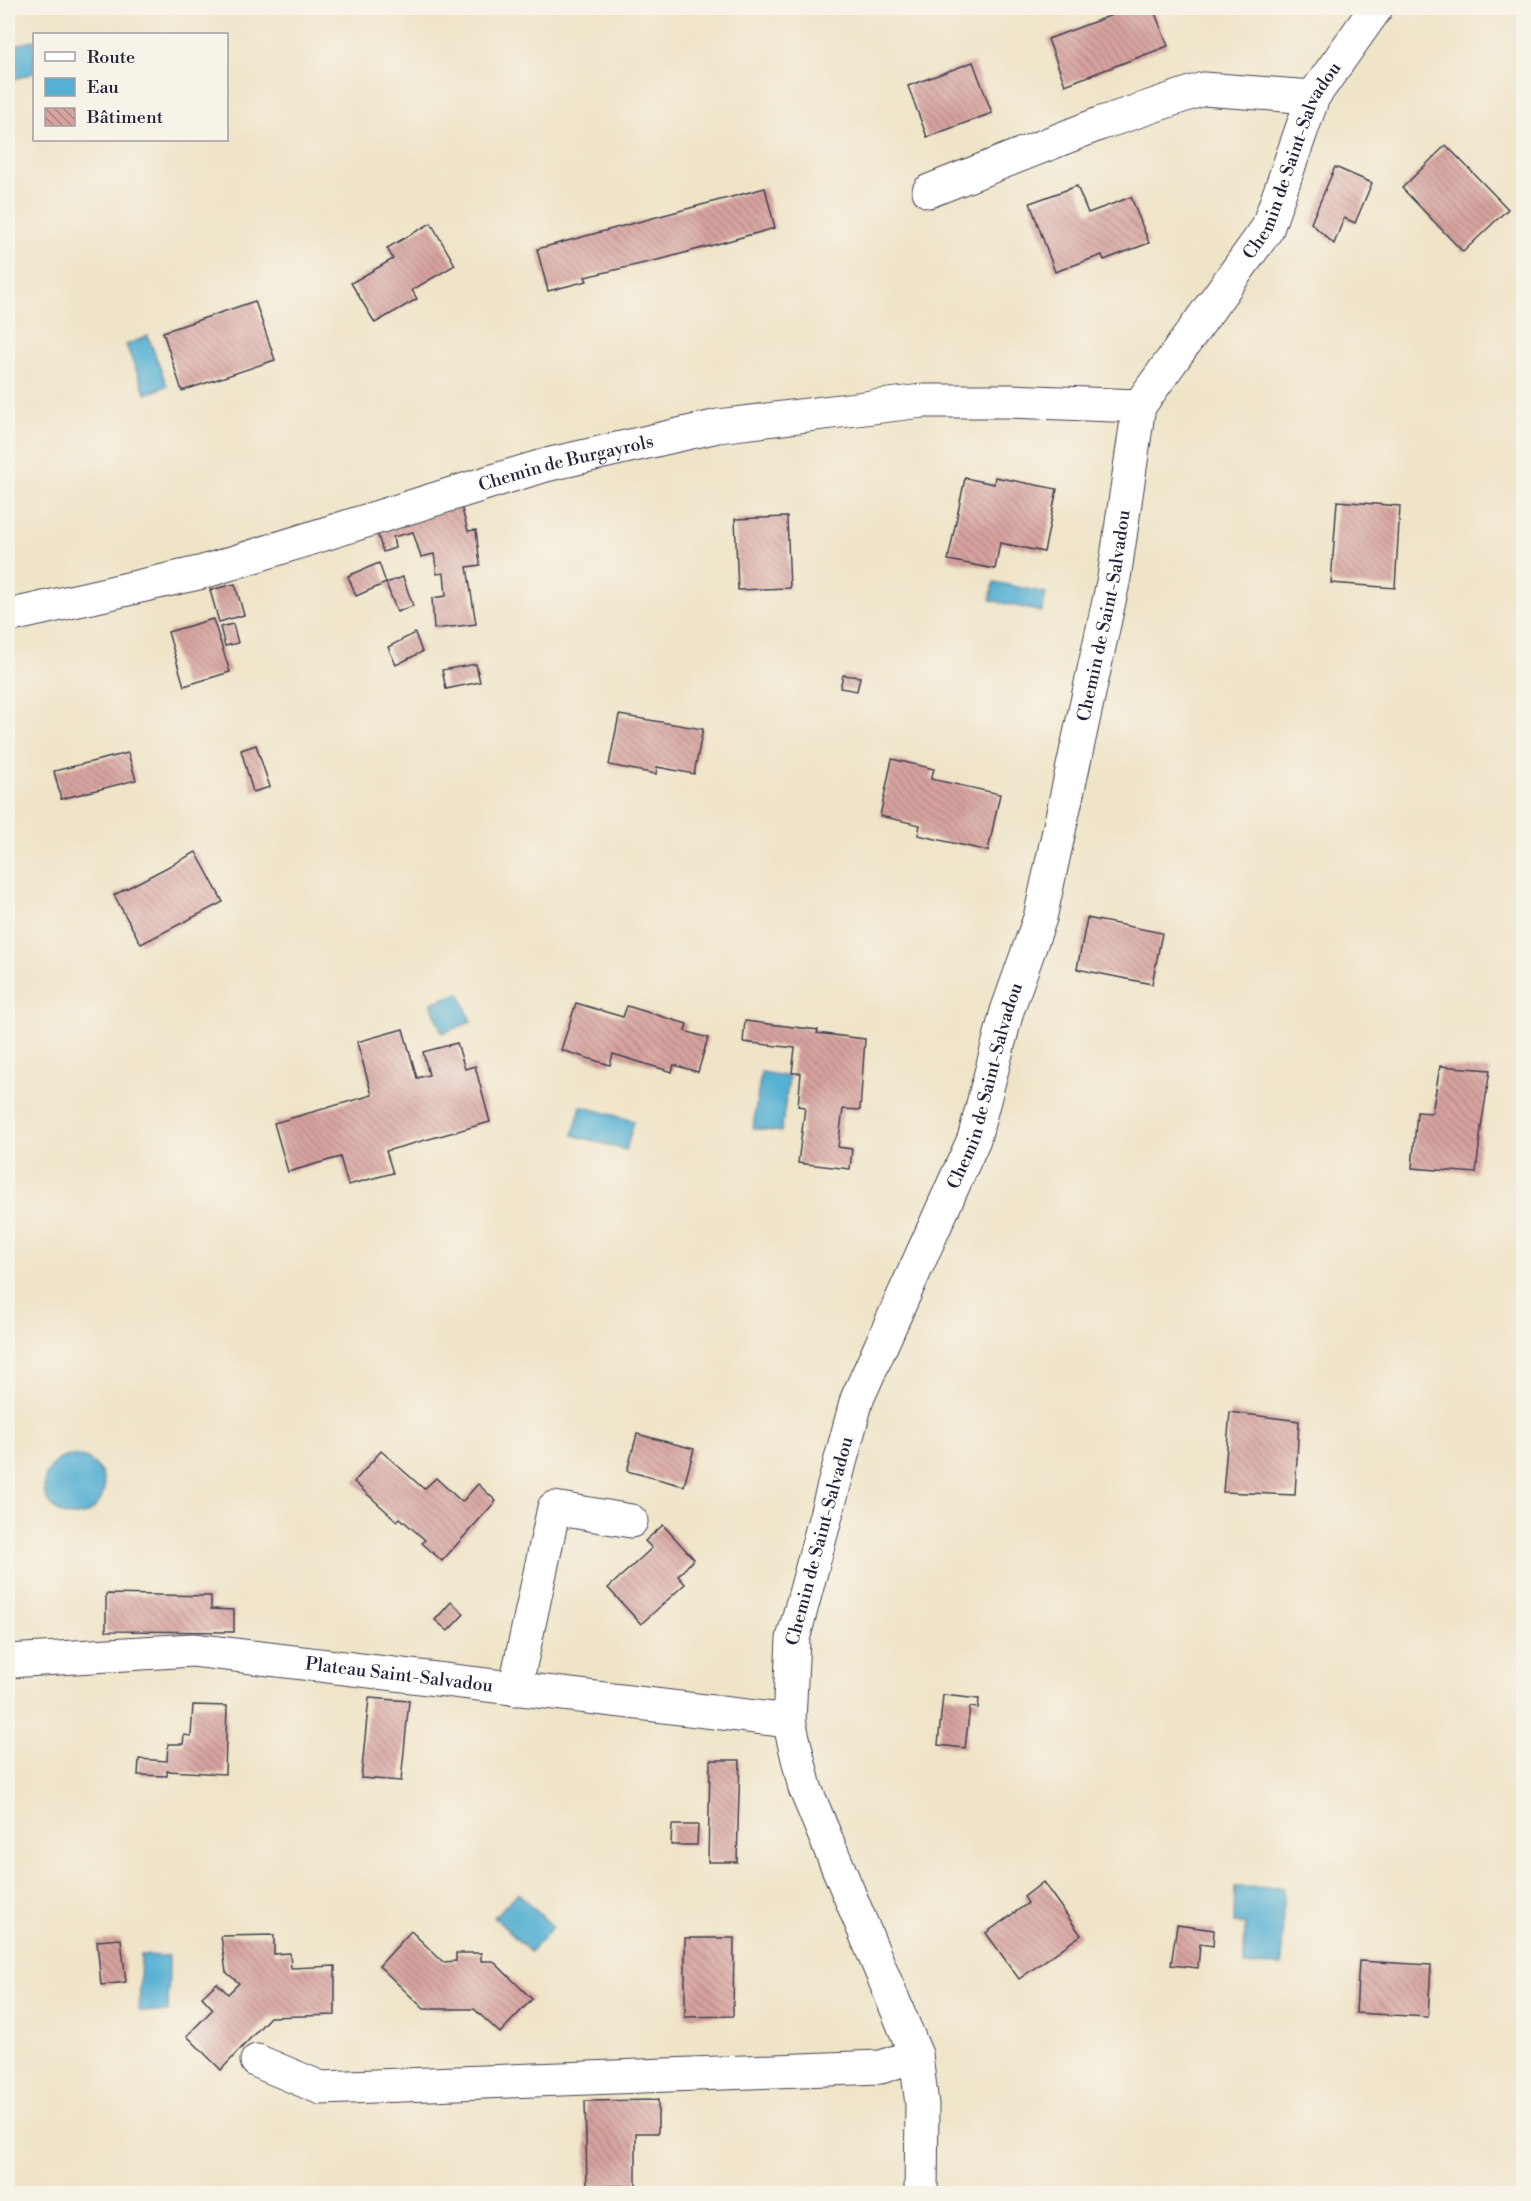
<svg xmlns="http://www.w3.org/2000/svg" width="1531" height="2201" font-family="'Libre Bodoni',serif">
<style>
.water{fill:#56b0d3;stroke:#3c6987;stroke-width:1.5}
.building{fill:url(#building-back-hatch)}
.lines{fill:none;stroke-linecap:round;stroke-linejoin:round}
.minor-casing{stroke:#413f50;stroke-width:35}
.minor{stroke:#fff;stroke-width:33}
.labels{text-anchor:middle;stroke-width:4.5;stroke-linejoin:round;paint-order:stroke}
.street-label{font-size:18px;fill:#22223b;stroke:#f7f3e8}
</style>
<defs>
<pattern id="building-back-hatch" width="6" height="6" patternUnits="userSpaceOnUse" patternTransform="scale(1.5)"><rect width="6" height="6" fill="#d7a39f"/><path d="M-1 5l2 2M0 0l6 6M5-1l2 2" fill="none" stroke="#ae8483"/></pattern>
</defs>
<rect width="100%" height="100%" fill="#f7f3e8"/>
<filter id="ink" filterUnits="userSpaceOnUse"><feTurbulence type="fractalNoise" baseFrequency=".0167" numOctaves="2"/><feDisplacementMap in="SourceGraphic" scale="12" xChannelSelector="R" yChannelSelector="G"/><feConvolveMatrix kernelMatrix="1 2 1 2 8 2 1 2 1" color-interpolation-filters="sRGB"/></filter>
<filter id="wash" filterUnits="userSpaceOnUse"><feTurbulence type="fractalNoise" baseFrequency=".008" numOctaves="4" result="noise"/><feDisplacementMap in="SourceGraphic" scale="24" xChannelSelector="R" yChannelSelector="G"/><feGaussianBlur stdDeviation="1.35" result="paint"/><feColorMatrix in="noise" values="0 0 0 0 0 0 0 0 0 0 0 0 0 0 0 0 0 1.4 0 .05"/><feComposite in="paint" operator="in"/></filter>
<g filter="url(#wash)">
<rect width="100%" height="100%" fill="#efe4c7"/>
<g class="water">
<path d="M34,40V73L8,81V48Z"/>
<path d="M148,336L167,386L146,394L126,345Z"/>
<path d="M994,582L1046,593L1042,612L990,600Z"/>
<path d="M460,993L471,1022L442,1033L431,1003Z"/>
<path d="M761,1072L789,1077L781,1132L753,1128Z"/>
<path d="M581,1106L634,1121L626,1150L573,1135Z"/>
<circle cx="74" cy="1486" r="30"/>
<path d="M1235,1887L1283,1888L1282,1966L1244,1965L1245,1924L1234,1923Z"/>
<path d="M518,1893L553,1927L530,1952L494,1917Z"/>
<path d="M141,1955L169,1956L168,2012L139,2011Z"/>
</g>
<g id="blocks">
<g class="building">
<path d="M1131,8H1153L1168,46L1065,85L1048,39Z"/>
<path d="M973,62L992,113L927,137L908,86Z"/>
<path d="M1446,145L1508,209L1463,252L1402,188Z"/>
<path d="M1335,167L1372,183L1355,223L1344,218L1334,244L1311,223Z"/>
<path d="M1077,186L1088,213L1131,197L1149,243L1104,260L1102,255L1055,272L1030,203Z"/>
<path d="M765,188L775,228L666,258L585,277L587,281L548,291L537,249Z"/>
<path d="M431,223L455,265L412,290L417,299L375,323L351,283L393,259L387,248Z"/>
<path d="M255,301L275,360L182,391L163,332Z"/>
<path d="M995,477L1057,489L1044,552L1000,543L995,569L948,560L965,478L994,484Z"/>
<path d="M1337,501L1400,506L1395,588L1331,583Z"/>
<path d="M461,506L468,531L476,530L480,565L467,567L476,624L434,629L432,598L446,596L444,573L437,574L434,554L421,557L413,532L393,537L395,548L383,552L377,532Z"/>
<path d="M787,517L790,588L738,590L735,519Z"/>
<path d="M379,563L386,583L356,596L348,576Z"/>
<path d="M403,577L413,606L397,612L386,583Z"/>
<path d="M235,584L244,615L219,622L210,590Z"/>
<path d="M213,619L230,672L184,686L168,632Z"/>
<path d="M233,624L238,643L225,646L220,627Z"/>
<path d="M415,633L422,652L396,665L388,647Z"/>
<path d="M476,664L480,682L446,689L442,670Z"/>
<path d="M843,675L860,677L857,691L840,688Z"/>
<path d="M619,715L703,729L694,774L657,767L656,774L609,765Z"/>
<path d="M256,745L270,787L253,792L241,750Z"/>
<path d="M128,753L136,780L61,799L54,771Z"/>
<path d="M892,759L934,769L931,779L1000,794L988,851L918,835L920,825L880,816Z"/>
<path d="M196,852L223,902L141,944L114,895Z"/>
<path d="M1087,918L1162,933L1152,984L1077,969Z"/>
<path d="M576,1003L623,1017L627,1006L687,1024L685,1031L708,1038L698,1072L674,1065L672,1072L613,1054L610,1065L561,1050Z"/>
<path d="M745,1021L818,1030L817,1033L865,1039L860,1110L843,1109L838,1147L852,1149L850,1169L798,1163L805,1107L798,1106L801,1073H792L795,1048L743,1042Z"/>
<path d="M403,1029L417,1078L429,1075L423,1052L457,1043L465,1069L475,1066L490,1122L386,1151L393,1173L348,1185L340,1157L288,1172L274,1123L372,1095L357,1042Z"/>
<path d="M1440,1066L1490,1070L1481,1128L1476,1173L1412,1168L1417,1112L1432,1113Z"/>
<path d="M1230,1412L1299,1421L1295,1495L1223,1492Z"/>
<path d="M637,1434L694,1449L684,1486L627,1471Z"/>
<path d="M381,1451L424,1489L436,1478L462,1502L478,1484L496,1501L442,1561L422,1543L425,1540L400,1518L397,1521L354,1482Z"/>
<path d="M663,1525L694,1559L678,1576L685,1584L641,1624L608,1588L652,1548L645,1541Z"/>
<path d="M106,1594L211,1596V1609L234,1610V1632L106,1631Z"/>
<path d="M451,1602L464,1614L448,1631L435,1620Z"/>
<path d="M943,1695L979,1699L978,1708L970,1707L965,1748L938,1745Z"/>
<path d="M369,1698L409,1701L401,1781L361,1778Z"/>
<path d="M193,1705L227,1706L225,1774L167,1771V1776L138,1775L139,1759L167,1761L168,1744H183L184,1735L191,1736Z"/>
<path d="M710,1760H740L737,1862H708Z"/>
<path d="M672,1825H698L697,1845H671Z"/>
<path d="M1043,1882L1081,1935L1019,1979L986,1933L1028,1903L1024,1897Z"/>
<path d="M1177,1925L1214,1930L1213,1946L1200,1944L1198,1968L1171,1965Z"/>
<path d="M411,1931L443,1962L456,1961V1953H481V1961H493L532,1999L500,2033L474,2009H424L379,1966Z"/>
<path d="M274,1935V1954L290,1953L291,1968L335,1966V2015L270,2017L221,2070L187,2036L213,2009L202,1997L217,1983L228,1994L239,1983L226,1972L221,1936Z"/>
<path d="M685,1938H734L733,2016L685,2017Z"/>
<path d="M121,1939L126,1982L101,1985L97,1941Z"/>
<path d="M1359,1961L1431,1965L1428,2017L1356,2013Z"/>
<path d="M658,2100V2133H636V2186H587L585,2101Z"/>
</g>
</g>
</g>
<g filter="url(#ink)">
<use href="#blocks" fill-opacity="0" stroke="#413f50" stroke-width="1.5"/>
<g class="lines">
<g class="minor-casing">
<g id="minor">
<path d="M929,191L1099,124L1203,89L1313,97"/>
<path id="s1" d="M8,616L203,572L506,477L546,465L718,426L922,401H1009L1139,406"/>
<path id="s2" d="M8,1661L193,1650L789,1721"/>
<path d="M515,1689L554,1508L631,1521"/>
<path d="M257,2061L321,2088L881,2067L916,2055"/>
<path id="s3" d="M921,2194L922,2105L916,2055L805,1788L789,1721L793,1639L857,1399L974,1139L1007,1011L1040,918L1114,578L1139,406L1267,229L1313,97L1376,8"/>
</g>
</g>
<use href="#minor" class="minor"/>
</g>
</g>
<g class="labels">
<g class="street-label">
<text dy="6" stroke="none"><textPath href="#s3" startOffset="2157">Chemin de Saint-Salvadou</textPath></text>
<text dy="6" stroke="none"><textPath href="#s1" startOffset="579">Chemin de Burgayrols</textPath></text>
<text dy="6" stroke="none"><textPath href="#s3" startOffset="1653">Chemin de Saint-Salvadou</textPath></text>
<text dy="6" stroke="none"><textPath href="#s3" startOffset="1167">Chemin de Saint-Salvadou</textPath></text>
<text dy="6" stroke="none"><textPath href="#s3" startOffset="681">Chemin de Saint-Salvadou</textPath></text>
<text dy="6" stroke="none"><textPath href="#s2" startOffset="393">Plateau Saint-Salvadou</textPath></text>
</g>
</g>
<rect width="1531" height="2201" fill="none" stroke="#f7f3e8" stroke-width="30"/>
<rect x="33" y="33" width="195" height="108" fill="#f7f3e8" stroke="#a29fa3" stroke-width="1.5"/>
<rect x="45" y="52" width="30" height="9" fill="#ffffff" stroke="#a29fa3" stroke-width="1.5"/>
<text x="87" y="63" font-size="18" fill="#22223b">Route</text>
<rect x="45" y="78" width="30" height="18" fill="#56b0d3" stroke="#a29fa3" stroke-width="1.5"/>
<text x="87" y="93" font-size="18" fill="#22223b">Eau</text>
<rect x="45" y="108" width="30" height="18" fill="url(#building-back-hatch)" stroke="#a29fa3" stroke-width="1.5"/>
<text x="87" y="123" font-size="18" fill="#22223b">Bâtiment</text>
</svg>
